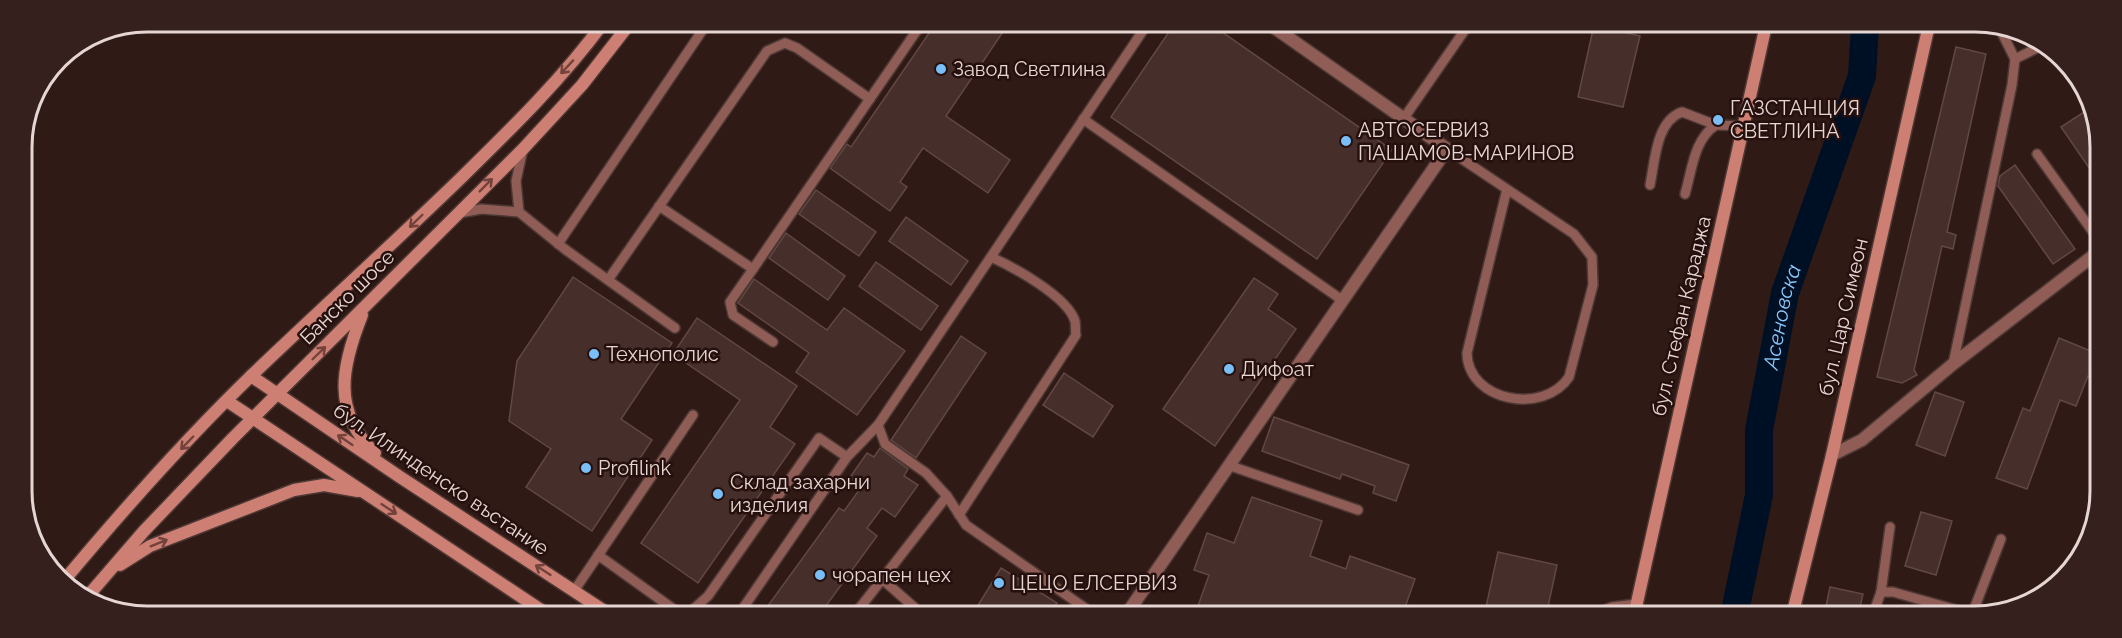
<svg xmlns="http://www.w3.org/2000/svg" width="2122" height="638" font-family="Raleway,sans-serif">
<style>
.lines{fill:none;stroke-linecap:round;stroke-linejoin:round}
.river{stroke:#001024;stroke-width:28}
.building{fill:#462e2a;stroke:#624844;stroke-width:1.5}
.lane-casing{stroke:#4d3834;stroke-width:12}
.street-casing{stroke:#4d3834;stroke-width:15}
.secondary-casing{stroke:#4d3834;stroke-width:15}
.lane{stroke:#8f5d56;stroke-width:9}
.street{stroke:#8f5d56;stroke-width:12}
.secondary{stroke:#ce7f73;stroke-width:12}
.oneway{stroke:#72423b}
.poi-dot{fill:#7abef8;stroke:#26100e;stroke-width:2}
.labels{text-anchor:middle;stroke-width:5;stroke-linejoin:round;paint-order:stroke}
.poi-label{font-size:20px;fill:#e6d6d3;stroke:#26100e;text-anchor:start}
.street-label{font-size:20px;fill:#e6d6d3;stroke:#26100e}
.water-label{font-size:21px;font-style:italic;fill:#8cc7fa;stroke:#26100e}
.rim{fill:none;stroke:#e6d6d3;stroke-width:3}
</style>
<rect width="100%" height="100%" fill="#301a16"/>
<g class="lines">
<path class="river" id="s1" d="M1734,616L1759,495V430L1785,293L1862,76L1865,25"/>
</g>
<g class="building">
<path d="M936,23H1009L946,116L1010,160L988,193L923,148L900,182L907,187L890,211L830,168L847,144L851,147Z"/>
<path d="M1175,23H1209L1392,150L1317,259L1111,117Z"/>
<path d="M1594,25L1640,36L1623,107L1578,97Z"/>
<path d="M1956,47L1986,54L1947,232L1956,235L1953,249L1942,246L1914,370L1917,375L1902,383L1877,377Z"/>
<path d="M2084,112L2099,133L2098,181L2061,127Z"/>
<path d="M2015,165L2075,249L2053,264L1998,186L2000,176Z"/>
<path d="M816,190L876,232L859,256L799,214Z"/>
<path d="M906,217L968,261L951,285L889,241Z"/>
<path d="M786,233L845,276L828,300L769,258Z"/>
<path d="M876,262L938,306L921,330L859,286Z"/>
<path d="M573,277L672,343L621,419L652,440L592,531L526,487L551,449L509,421L517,361Z"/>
<path d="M1254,278L1278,294L1268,309L1296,329L1215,446L1163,409Z"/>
<path d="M754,279L827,330L844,308L905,351L857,415L796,372L809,353L738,303Z"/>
<path d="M697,318L797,386L770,427L795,444L698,583L641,543L740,400L673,354Z"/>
<path d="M961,336L986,353L916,458L891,440Z"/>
<path d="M2059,338L2098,354L2097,379L2088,376L2076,406L2060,400L2027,489L1996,478L2023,408L2030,411Z"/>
<path d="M1064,373L1113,406L1093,437L1043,405Z"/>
<path d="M1935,392L1964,402L1945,456L1916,445Z"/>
<path d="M1274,417L1409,465L1396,501L1373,493L1375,486L1342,474L1340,479L1262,451Z"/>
<path d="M880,448L908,469L904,476L918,485L895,517L882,508L867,528L877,536L820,614H762L839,508L844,511L860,489L848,480L867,453L874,457Z"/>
<path d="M1252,497L1322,521L1310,556L1346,569L1350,556L1415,579L1402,616L1222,615L1198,606L1209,575L1194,570L1207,533L1234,543Z"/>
<path d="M1921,512L1952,521L1936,575L1905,566Z"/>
<path d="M1498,552L1557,565L1546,616H1484Z"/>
<path d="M1001,568L1057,603L1050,615H972Z"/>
<path d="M1830,587L1863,594L1858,616H1824Z"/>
</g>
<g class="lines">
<g class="lane-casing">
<g id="lane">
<path d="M2015,59L2041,46"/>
<path d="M1404,118L1469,24"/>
<path d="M1083,119L1342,300"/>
<path d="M1447,149L1574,234L1592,257L1593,285L1569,377C1544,415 1468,402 1467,353L1507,189"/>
<path d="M2037,154L2098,239"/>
<path d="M1650,185C1655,161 1656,121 1682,112L1716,125L1743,126"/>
<path d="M1685,194C1692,170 1694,139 1716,125"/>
<path d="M659,206L753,269L922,23"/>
<path d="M519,212L516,181L523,149"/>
<path d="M460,213L481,209L519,212L566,250L675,328"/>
<path d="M558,244L708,22"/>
<path d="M753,269L730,302L733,315L773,342"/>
<path d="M608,280L767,51L785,43L797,48L870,99"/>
<path d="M1953,364L2012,85L2015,59L1998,25"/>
<path d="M878,425L885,444L926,473L947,496L966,525L1095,615"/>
<path d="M1228,465L1358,510"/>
<path d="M959,515L1076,335C1075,331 1076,325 1075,321C1067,296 1013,267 991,257"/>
<path d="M598,555L679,613H689L708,596L819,438L847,457"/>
<path d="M882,579L923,615"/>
<path d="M574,591L693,415"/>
<path d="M1881,592H1893L1982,617"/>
<path d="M739,614L847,457L878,425L1148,23"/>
<path d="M855,614L947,496"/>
<path d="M1588,616L1612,607L1636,604"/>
<path d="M1872,617L1881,592L1890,527"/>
<path d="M1971,617L2001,539"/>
</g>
</g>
<g class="street-casing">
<g id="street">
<path d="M1832,455L1862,440L1953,364L2098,252"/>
<path d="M1126,615L1447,149L1269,24"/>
</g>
</g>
<g class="secondary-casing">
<g id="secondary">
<path d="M362,315C342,365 331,411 375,453"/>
<path d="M251,376L400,477L609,614"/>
<path d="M227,401L547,614"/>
<path d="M120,565L150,546L294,490L324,485L358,491"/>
<path d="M62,583C122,511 185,440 252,375C322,308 394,243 463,176C513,127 563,78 604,22"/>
<path d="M87,597L144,531L233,438L523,149L582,85L631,22"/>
<path d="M1634,616L1766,25"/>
<path d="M1792,616L1832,455L1929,25"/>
</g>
</g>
<use href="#lane" class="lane"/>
<use href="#street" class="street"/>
<use href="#secondary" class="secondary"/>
</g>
<defs><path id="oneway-shaft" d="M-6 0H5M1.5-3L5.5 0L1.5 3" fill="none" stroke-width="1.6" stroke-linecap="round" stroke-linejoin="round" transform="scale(1.5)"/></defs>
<g class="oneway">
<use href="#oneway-shaft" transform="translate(567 67) rotate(133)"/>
<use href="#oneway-shaft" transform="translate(486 185) rotate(-45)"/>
<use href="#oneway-shaft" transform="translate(416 221) rotate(136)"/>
<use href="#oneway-shaft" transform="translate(319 353) rotate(-44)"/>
<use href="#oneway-shaft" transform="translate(345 440) rotate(-146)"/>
<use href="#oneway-shaft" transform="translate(187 443) rotate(134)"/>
<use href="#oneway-shaft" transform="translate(389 509) rotate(33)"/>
<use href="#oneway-shaft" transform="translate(159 543) rotate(-22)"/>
<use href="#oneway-shaft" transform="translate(543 570) rotate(-147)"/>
</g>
<g class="poi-dot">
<circle cx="941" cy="69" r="6"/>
<circle cx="1718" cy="120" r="6"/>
<circle cx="1346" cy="141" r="6"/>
<circle cx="594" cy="354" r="6"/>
<circle cx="1229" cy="369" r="6"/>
<circle cx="586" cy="468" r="6"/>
<circle cx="718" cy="494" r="6"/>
<circle cx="820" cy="575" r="6"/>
<circle cx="999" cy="583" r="6"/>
</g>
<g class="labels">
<g class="poi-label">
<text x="953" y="76">Завод Светлина</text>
<text x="1730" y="115">ГАЗСТАНЦИЯ<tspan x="1730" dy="23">СВЕТЛИНА</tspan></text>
<text x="1358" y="137">АВТОСЕРВИЗ<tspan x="1358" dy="23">ПАШАМОВ-МАРИНОВ</tspan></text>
<text x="606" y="361">Технополис</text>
<text x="1241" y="376">Дифоат</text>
<text x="598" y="475">Profilink</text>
<text x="730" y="489">Склад захарни<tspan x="730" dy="23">изделия</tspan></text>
<text x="832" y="582">чорапен цех</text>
<text x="1011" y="590">ЦЕЦО ЕЛСЕРВИЗ</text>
</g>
<g class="street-label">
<text transform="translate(347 297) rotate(-45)" y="7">Банско шосе</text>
<text transform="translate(1681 316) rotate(-77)" y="7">бул. Стефан Караджа</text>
<text transform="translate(1843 317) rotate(-77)" y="7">бул. Цар Симеон</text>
<text transform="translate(441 479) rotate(34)" y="7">бул. Илинденско въстание</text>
</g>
<g class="water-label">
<text dy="7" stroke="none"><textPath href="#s1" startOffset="304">Асеновска</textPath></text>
</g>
</g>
<path d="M0 0H2122V638H0ZM147 32H1975A115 115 0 0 1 2090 147V491A115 115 0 0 1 1975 606H147A115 115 0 0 1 32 491V147A115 115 0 0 1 147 32Z" fill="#35201e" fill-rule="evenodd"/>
<path class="rim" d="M147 32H1975A115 115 0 0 1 2090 147V491A115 115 0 0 1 1975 606H147A115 115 0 0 1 32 491V147A115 115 0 0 1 147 32Z"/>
</svg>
